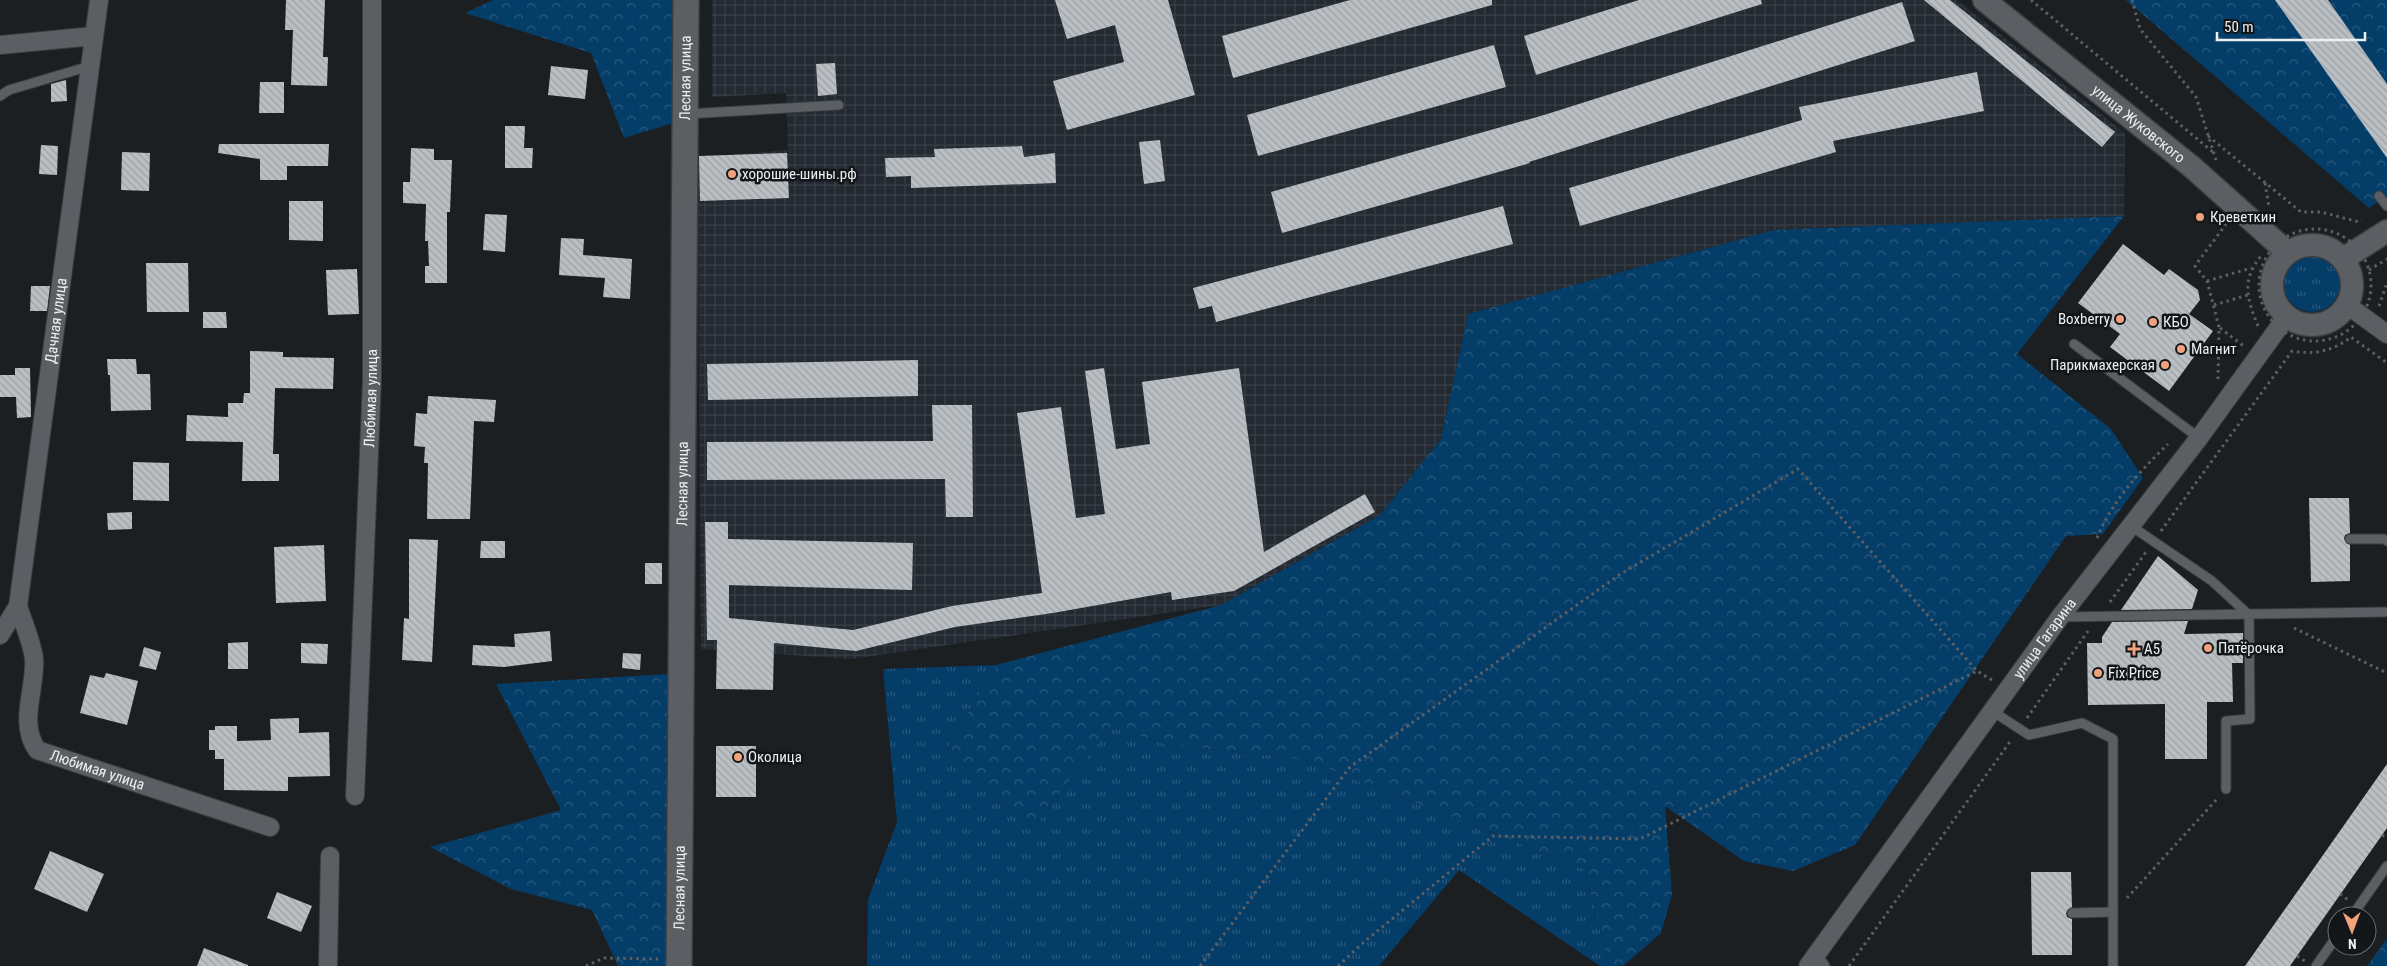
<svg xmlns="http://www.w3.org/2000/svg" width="2387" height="966" font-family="'Roboto Condensed',sans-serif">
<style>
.industrial{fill:url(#industrial-grid)}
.grass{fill:url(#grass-tufts)}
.forest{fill:url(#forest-crowns)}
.building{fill:url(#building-back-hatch)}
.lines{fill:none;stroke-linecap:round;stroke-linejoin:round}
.service-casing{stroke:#393c3f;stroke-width:11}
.minor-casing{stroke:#393c3f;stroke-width:20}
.tertiary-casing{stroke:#393c3f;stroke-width:25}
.secondary-casing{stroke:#393c3f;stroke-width:28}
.path{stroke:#5d6063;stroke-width:3;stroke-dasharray:2.5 4;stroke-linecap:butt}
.service{stroke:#5b5f63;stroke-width:9}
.minor{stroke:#5b5f63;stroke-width:18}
.tertiary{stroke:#5b5f63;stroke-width:22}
.secondary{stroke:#5b5f63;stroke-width:25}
.poi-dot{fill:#f1a17b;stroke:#121619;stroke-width:2}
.labels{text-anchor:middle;stroke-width:5;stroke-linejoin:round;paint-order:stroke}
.street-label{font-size:15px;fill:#edeff2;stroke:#121619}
.poi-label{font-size:15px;fill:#edeff2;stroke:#121619;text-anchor:start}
</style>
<defs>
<pattern id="industrial-grid" width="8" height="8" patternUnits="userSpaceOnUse" patternTransform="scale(1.25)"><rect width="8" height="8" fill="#232a32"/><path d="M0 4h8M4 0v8" fill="none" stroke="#383f46"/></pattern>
<pattern id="grass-tufts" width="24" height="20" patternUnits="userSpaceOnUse" patternTransform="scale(1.25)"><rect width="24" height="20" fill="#053d69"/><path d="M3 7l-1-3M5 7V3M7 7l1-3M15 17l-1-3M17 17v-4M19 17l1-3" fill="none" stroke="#2a597f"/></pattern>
<pattern id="forest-crowns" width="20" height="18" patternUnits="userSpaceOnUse" patternTransform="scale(1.25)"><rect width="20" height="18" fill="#053d69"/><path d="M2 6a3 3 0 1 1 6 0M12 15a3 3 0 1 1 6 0" fill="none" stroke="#2a597f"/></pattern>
<pattern id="building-back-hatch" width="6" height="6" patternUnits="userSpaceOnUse" patternTransform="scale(1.25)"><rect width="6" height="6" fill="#babfc3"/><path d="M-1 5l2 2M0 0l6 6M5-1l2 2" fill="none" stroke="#9da1a4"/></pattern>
</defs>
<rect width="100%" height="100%" fill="#1b1f22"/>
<path class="industrial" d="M712,0H1957L2125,133L2124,216L1774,230L1468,314L1441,439L1380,515L1221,605L852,659L701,649L698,204L695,158L788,150L786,93L712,97Z"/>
<g class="grass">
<circle cx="2312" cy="284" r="28"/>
<path d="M996,665L947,749L1033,829L1110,727L1169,745L1301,758L1584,869L1610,966H1600L1459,870L1379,966H867L868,899L897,822L883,669Z"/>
</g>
<g class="forest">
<path d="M493,0H673V123L624,138L591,53L465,13Z"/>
<path d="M2126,0H2387V196L2369,208Z"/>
<path d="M2124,216L2017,354L2111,429L2143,478L2103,534L2066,536L1855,845L1793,871L1744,861L1665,806L1672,894L1661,933L1623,966H1610L1584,869L1301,758L1169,745L1110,727L1033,829L947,749L996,665L1221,605L1380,515L1441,439L1468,314L1774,230Z"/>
<path d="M669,674L666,966H618L592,910L511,889L430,847L561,810L496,684Z"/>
<path d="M2387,939V966H2367Z"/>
</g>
<g class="building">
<path d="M286,0H325L323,57H328L327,86L291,85L293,30H285Z"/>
<path d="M1055,0H1168L1195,95L1067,130L1053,81L1124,62L1115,25L1067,39Z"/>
<path d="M1350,0H1492V5L1233,78L1222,36Z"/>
<path d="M1639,0H1761L1762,4L1536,75L1524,36Z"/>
<path d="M1924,0H1950L2115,132L2102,147Z"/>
<path d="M2275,0H2328L2387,84V158Z"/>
<path d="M1902,2L1915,41L1529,162L1530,163L1282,233L1271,192L1544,115Z"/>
<path d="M1494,45L1506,87L1258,156L1247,115Z"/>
<path d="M835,63L837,94L818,96L816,64Z"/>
<path d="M551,66L588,70L585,99L548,95Z"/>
<path d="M1977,72L1984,111L1833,141L1836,152L1580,226L1569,188L1802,120L1799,107Z"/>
<path d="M66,80L67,101L51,102V84Z"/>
<path d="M260,82H284V113H259Z"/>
<path d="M505,126H525L524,148H533L532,168H505Z"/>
<path d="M1160,140L1165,181L1144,184L1139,142Z"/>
<path d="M219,144H329L328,166H287V180H260V159L218,153Z"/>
<path d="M41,145L58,146L57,175L39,174Z"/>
<path d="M1022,146L1024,157L1055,153L1056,183L911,188V176L886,177L885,158L935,157L934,149Z"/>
<path d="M411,148L434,149V160H452L450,212H447V283H425V266H429L428,241H425L426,204L403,203V182H410Z"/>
<path d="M122,152L150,153L149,191L121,190Z"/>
<path d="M787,153L789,198L700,201L699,156Z"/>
<path d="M289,201H323V241L289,240Z"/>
<path d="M1503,206L1513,244L1216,322L1212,306L1199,309L1193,288Z"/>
<path d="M485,214L507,215L505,252L483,250Z"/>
<path d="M561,238L584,239L583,255L632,259L630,299L603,297L605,278L559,275Z"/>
<path d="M2123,244L2164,275L2169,269L2198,290L2200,300L2189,314L2213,331L2169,391L2110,347L2120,334L2078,303Z"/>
<path d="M146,263H188L189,312H147Z"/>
<path d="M357,269L359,314L328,315L326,270Z"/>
<path d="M31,286H50L47,311H30Z"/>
<path d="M203,312H226L227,328H203Z"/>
<path d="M250,351L283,352V357L334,358L333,389L275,388L273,454H279V481H242L243,442L186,441L187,415L228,417V403H243L244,393H250Z"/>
<path d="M107,359H136L137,374H150L151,410L111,411L110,375H108Z"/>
<path d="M918,360V396L708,400L707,364Z"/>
<path d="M15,368H30L31,417L17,418L16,397H0V375H15Z"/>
<path d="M1104,368L1116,449L1150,444L1142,382L1239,368L1264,552L1365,494L1375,512L1234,591L1172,600L1171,592L1053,613L955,627L856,651L774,643L773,690L716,689L717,640H707L705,522H728V539L913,543L912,590L729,585V618L853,630L952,606L1042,593L1017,413L1061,407L1076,518L1105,514L1085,371Z"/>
<path d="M428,396L496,400L494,422L474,421L470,519H427L428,463H424L425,447L414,446L416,413L427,414Z"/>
<path d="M932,405H972L973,517H946L945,479L707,480V442L933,441Z"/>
<path d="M133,462L169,463V501L133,500Z"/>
<path d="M2309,498H2349L2350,533L2345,535L2344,539L2350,545V581L2311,582Z"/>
<path d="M132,512V529L108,530L107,513Z"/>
<path d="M409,539L438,540L432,662L402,660L404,618L409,619Z"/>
<path d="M481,541H505V558H480Z"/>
<path d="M324,545L326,601L276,603L274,547Z"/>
<path d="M2158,556L2198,590L2192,609L2121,610Z"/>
<rect x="645" y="563" width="17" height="21"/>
<path d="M2188,621L2184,634L2243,633V663H2232L2233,702H2207V759H2165V704L2088,705L2087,643H2102V637L2112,622Z"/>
<path d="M550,631L552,661L504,667L472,665L473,645L515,647L514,634Z"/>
<path d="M248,642V669H228V643Z"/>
<path d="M301,643L328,644L327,664L301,663Z"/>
<path d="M144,647L161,652L156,670L139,666Z"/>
<path d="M623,653L641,654L640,670L622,668Z"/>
<path d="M106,673L138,681L127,725L80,713L90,675L104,678Z"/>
<path d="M299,718V733L329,732L330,776L288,777V791L224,790V759H215V750H209V730H215V726H237V741L271,740L270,719Z"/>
<rect x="716" y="746" width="40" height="51"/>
<path d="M2387,764V828L2297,956L2290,966H2245Z"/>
<path d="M50,851L104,874L87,912L34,889Z"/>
<path d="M2031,872H2071L2072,907L2066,913L2067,917L2072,919V955H2032Z"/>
<path d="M277,892L312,906L301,932L267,918Z"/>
<path d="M204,948L248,965V966H197Z"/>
</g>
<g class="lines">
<g class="service-casing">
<g id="service">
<path d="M0,96L9,90L90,66"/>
<path d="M686,114L839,105"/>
<path d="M2379,196L2387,206"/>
<path d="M2074,344L2199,438"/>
<path d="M2131,526L2212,581L2249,615L2250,719L2226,721V789"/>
<path d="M2350,539H2384L2387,541"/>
<path d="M2060,617L2387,612"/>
<path d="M1992,711L2029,735L2082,723L2113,739V966"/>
<path d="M2072,913L2113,912"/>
<path d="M2352,916L2387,866"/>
<path d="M1816,953L1825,966"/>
<path d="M2316,966L2337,936"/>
</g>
</g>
<g class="minor-casing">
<g id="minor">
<path d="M0,45L94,36"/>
<path d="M2347,305L2387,334"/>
<path id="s1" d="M18,606C23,622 32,642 34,659C36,689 18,722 37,750L270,827"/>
<path id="s2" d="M0,635L18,606L99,0"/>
<path id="s3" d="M355,796L372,379V0"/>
<path d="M328,966L330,856"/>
<path id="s4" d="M1808,966L2060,617L2199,438L2287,316"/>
</g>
</g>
<g class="tertiary-casing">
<g id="tertiary">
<path id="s5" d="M1984,0L2192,167L2287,252"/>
<circle cx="2312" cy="285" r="40"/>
<path d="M2343,259L2387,231"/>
</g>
</g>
<g class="secondary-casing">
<g id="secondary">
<path id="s6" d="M679,966L686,0"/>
</g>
</g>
<g class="path">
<path d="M2031,0L2214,153"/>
<path d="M2132,0L2140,29L2196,97L2216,160"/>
<path d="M2208,136L2301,212H2321L2359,222L2361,220"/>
<path d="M2265,183L2269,207"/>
<circle cx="2315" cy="285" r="56"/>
<path d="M2369,270L2387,259"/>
<path d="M2207,281L2251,268"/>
<path d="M2214,305L2248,295"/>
<path d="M2379,306L2387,283"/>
<path d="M2258,326C2247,299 2241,280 2261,256"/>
<path d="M2220,328L2245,347"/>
<path d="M2218,379L2219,327L2207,281L2195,266L2226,224"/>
<path d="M2161,531L2292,351C2315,355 2333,351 2351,337L2387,363"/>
<path d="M2097,538C2112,501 2140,471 2168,444"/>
<path d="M2110,602L2146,552"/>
<path d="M2294,628L2387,673"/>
<path d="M2027,718L2088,631"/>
<path d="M2382,835L2387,838"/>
<path d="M2340,894L2348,900"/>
<path d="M2127,898L2217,799"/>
<path d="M2297,956L2305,961"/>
<path d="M586,966L604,958L658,959"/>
<path d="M1200,966L1350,767L1619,575L1798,469L1977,671L1992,680"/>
<path d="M1338,966L1364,942L1493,836L1640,839L1977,671"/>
<path d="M1849,966L2012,739"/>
</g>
<use href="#service" class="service"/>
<use href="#minor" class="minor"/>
<use href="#tertiary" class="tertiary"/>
<use href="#secondary" class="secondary"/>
</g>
<g class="poi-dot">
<circle cx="732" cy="174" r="5"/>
<circle cx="2200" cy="217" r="5"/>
<circle cx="2120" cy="319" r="5"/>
<circle cx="2153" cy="322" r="5"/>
<circle cx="2181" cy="349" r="5"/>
<circle cx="2165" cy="365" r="5"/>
<circle cx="2208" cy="648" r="5"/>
<path d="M2131.5 641.5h5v5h5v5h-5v5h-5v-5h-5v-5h5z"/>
<circle cx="2098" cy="673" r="5"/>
<circle cx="738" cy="757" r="5"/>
</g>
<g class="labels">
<g class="street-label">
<text dy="5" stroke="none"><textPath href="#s6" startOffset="888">Лесная улица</textPath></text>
<text dy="5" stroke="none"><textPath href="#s5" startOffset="198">улица Жуковского</textPath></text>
<text dy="5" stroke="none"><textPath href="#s2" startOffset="322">Дачная улица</textPath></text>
<text dy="5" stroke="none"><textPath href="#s3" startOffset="398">Любимая улица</textPath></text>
<text dy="5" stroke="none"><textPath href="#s6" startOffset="482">Лесная улица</textPath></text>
<text dy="5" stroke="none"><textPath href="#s4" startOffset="404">улица Гагарина</textPath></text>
<text dy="5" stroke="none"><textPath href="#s1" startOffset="212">Любимая улица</textPath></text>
<text dy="5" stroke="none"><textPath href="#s6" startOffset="78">Лесная улица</textPath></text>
</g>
<g class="poi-label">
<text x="742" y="179">хорошие-шины.рф</text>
<text x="2210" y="222">Креветкин</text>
<text x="2110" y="324" text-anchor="end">Boxberry</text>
<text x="2163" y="327">КБО</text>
<text x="2191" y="354">Магнит</text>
<text x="2155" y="370" text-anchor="end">Парикмахерская</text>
<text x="2218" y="653">Пятёрочка</text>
<text x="2144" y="654">А5</text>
<text x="2108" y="678">Fix Price</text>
<text x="748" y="762">Околица</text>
</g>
</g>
<g transform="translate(2352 931) rotate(179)"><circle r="24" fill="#121619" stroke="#6a6d70"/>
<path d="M0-4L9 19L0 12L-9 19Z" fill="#f1a17b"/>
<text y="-8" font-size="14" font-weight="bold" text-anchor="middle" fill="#edeff2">N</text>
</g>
<path d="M2217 32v8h148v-8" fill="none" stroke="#edeff2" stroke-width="2.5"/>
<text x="2224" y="32" font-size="15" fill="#edeff2" stroke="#121619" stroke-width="4" paint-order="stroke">50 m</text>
</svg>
